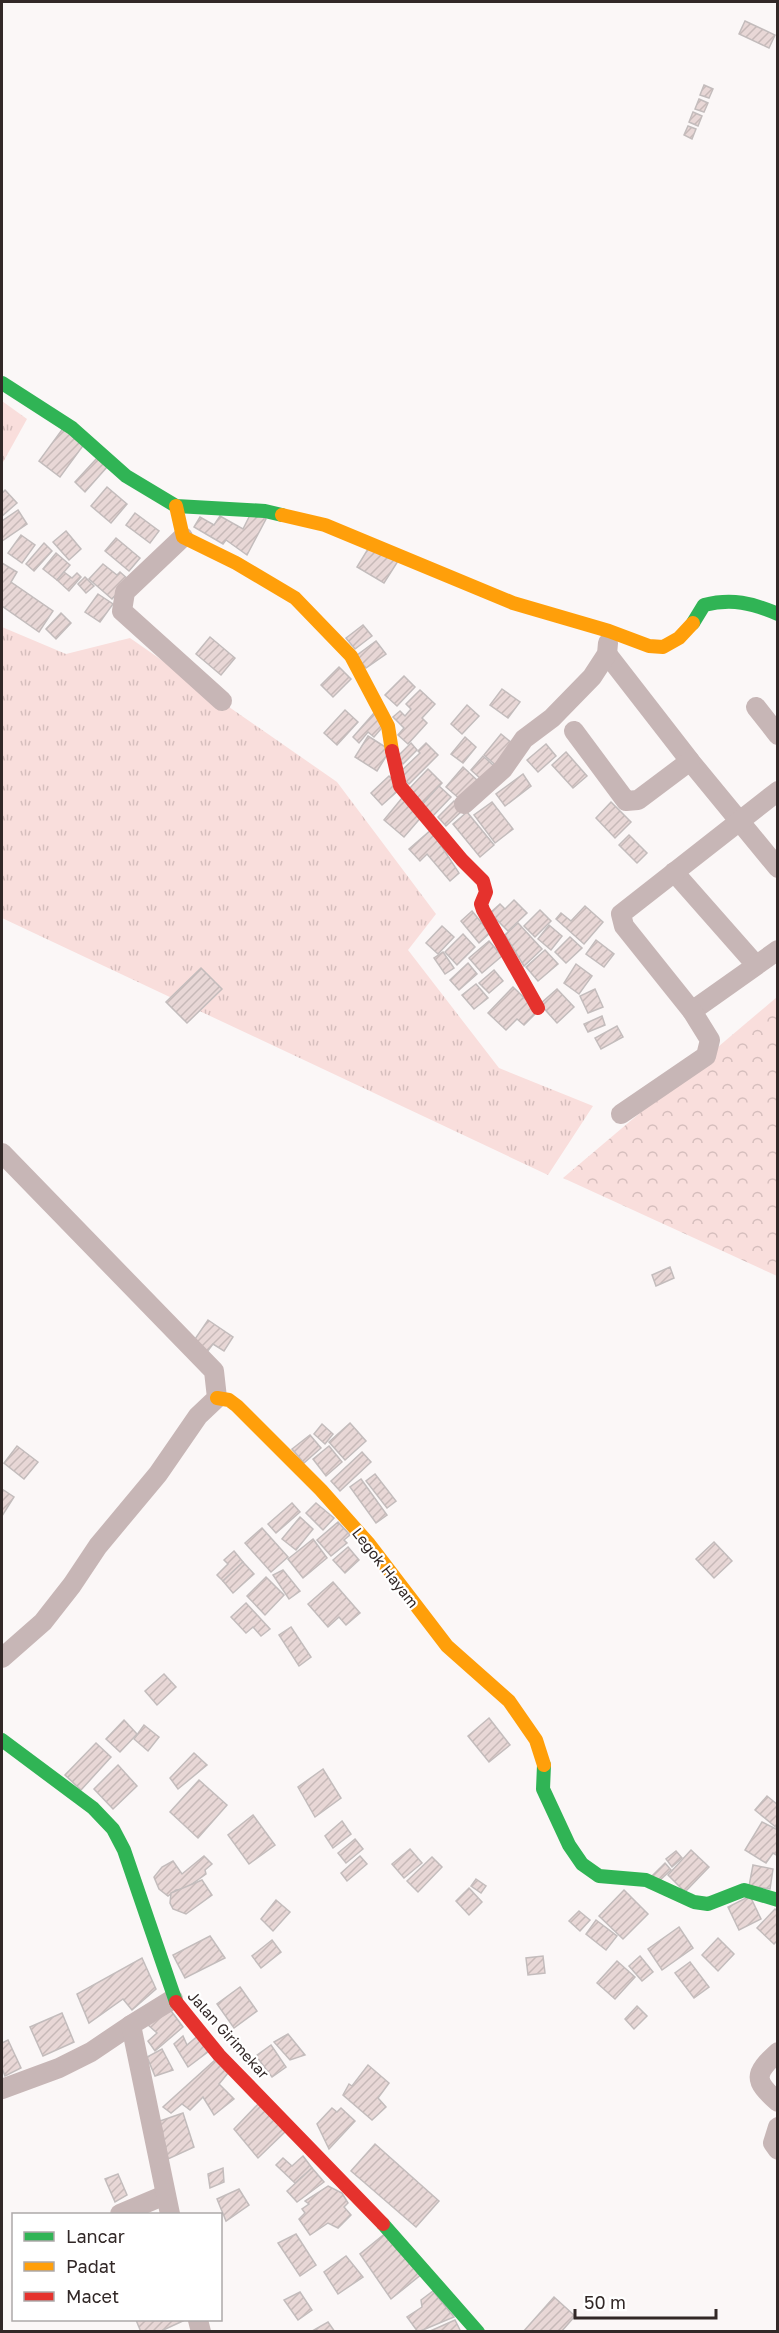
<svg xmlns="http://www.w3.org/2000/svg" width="779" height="2333" font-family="'Golos Text',sans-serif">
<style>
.grass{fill:url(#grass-tufts)}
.forest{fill:url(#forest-crowns)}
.building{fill:url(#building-hatch);stroke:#c3bcbc;stroke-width:1.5}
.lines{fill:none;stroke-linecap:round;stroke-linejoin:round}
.street{stroke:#c7b6b6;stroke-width:20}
.fast{stroke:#30b455;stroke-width:14}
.slow{stroke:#ff9f0a;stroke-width:14}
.jam{stroke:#e5322d;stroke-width:14}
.labels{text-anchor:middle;stroke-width:4.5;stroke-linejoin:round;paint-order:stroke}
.street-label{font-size:15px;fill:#322827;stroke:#fff}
</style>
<defs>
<pattern id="grass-tufts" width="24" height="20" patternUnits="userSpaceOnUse" patternTransform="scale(1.5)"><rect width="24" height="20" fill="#f9dedc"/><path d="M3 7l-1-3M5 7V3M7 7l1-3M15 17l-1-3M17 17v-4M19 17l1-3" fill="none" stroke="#d6bebd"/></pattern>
<pattern id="forest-crowns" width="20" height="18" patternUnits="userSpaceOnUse" patternTransform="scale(1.5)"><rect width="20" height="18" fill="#f9dedc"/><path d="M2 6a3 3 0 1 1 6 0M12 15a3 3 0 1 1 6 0" fill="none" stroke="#d6bebd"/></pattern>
<pattern id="building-hatch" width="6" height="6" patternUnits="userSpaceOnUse" patternTransform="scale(1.5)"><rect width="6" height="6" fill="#e8d7d6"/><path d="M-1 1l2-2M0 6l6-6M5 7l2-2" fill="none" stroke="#c7b9b8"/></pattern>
</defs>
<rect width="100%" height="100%" fill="#fbf7f7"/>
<g class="grass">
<path d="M2,401L27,419L2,464Z"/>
<path d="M2,627L66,654L130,638L337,782L436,914L408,950L499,1068L593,1106L548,1175L2,918Z"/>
</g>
<path class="forest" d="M777,997V1276L563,1178Z"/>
<g class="building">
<path d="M745,21L775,35L769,48L739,34Z"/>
<path d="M704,85L713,89L709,98L700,95Z"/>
<path d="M699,99L708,103L704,112L695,109Z"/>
<path d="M693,112L702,116L698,126L689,122Z"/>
<path d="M688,126L696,129L692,139L684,135Z"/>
<path d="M64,427L85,443L60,477L39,461Z"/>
<path d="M97,458L107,467L85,492L75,482Z"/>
<path d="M107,487L127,504L111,523L91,506Z"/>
<path d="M5,490L17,503L2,516V493Z"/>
<path d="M18,510L27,524L2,541V521Z"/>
<path d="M252,511L266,519L247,555L226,540L223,544L194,527L200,517L214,525L220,516L243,529Z"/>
<path d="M135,513L159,531L150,543L126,525Z"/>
<path d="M66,531L81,549L69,560L53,542Z"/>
<path d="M21,535L35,545L22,563L8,553Z"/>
<path d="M116,538L140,558L129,571L105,551Z"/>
<path d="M44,543L52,551L34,571L26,564Z"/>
<path d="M371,544L398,561L384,583L357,567Z"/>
<path d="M56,553L70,565L57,580L43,569Z"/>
<path d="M2,563L17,572L11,582L53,611L39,632L2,606Z"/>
<path d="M103,564L117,575L120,572L129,580L112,599L89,579Z"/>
<path d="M64,572L72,578L77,573L81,577L69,591L57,580Z"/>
<path d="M85,577L94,586L86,593L78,584Z"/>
<path d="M98,594L113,604L100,622L85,612Z"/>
<path d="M61,613L71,623L56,639L46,629Z"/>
<path d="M363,625L372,636L355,649L346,638Z"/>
<path d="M210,637L235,658L221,675L196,654Z"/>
<path d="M376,641L386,654L366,668L356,656Z"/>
<path d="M339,667L351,679L333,697L321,685Z"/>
<path d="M404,676L415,687L397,706L385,695Z"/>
<path d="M502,689L520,702L508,718L490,705Z"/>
<path d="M420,690L435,704L422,718L427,723L408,744L398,735L404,728L393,717L400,711L405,716L411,709L406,704Z"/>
<path d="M467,705L479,716L462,734L451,724Z"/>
<path d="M345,710L358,722L337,745L324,733Z"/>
<path d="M374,713L386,723L374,737L368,732L359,743L353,737Z"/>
<path d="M501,734L518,748L500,769L484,755Z"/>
<path d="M368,736L390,750L377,771L355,757Z"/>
<path d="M465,737L476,747L463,763L451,754Z"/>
<path d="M411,743L417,750L403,764L397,757Z"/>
<path d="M426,743L438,755L409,784L398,774L420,753L418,751Z"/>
<path d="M546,744L556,756L538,772L527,760Z"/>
<path d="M566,752L587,776L573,788L552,765Z"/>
<path d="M483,756L494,766L482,780L471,770Z"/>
<path d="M463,767L478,781L461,800L446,787Z"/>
<path d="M428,769L442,783L422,804L408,790Z"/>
<path d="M523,774L531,786L505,806L496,794Z"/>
<path d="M389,776L401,788L382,805L371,793Z"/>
<path d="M439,786L451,797L431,818L420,807Z"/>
<path d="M402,798L423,815L404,837L384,820Z"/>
<path d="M454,801L463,810L446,826L438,817Z"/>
<path d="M492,802L513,829L495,843L474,815Z"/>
<path d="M611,802L631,822L615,838L596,818Z"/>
<path d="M467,812L494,845L480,857L453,824Z"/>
<path d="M431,830L459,873L450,881L427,854L420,861L409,849Z"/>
<path d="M629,835L647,853L637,863L619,845Z"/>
<path d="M514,900L527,913L508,931L490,913L500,904L505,909Z"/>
<path d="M585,906L603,922L584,944L556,919L561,913L571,921Z"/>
<path d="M540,910L551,921L535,937L524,926Z"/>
<path d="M472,911L490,933L479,943L461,921Z"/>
<path d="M518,923L542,949L524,966L505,935Z"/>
<path d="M549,925L562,936L551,950L538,939Z"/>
<path d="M442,926L454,937L438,954L426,943Z"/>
<path d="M463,934L475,947L457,965L445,952Z"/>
<path d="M570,937L582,948L566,963L555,952Z"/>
<path d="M596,940L614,954L604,967L586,954Z"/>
<path d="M489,941L502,956L482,973L469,958Z"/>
<path d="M545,950L558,964L538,981L526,967Z"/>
<path d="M443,952L454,968L445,974L434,958Z"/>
<path d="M468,963L477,974L459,990L450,980Z"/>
<path d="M576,964L592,976L579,994L564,983Z"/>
<path d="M201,968L222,989L187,1023L166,1002Z"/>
<path d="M494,970L503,981L489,993L479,983Z"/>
<path d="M476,984L488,998L474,1009L462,995Z"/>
<path d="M513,987L538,1011L524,1025L517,1019L506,1030L488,1013Z"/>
<path d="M557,989L574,1007L557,1023L540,1004Z"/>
<path d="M595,989L603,1007L588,1013L580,996Z"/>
<path d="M602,1016L605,1025L588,1032L584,1024Z"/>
<path d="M617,1026L623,1037L601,1049L595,1038Z"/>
<path d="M670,1267L674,1278L656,1286L652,1275Z"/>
<path d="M208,1320L233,1337L224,1351L213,1344L207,1352L193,1342Z"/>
<path d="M350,1423L366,1441L345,1460L329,1442Z"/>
<path d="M322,1424L333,1434L325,1444L314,1434Z"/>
<path d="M310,1435L321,1448L304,1463L292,1449Z"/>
<path d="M17,1446L38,1462L24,1479L4,1463Z"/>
<path d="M329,1446L342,1462L326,1476L313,1459Z"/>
<path d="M362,1452L371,1462L340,1491L331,1481Z"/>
<path d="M375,1474L396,1501L387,1508L366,1481Z"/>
<path d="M361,1479L387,1515L376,1523L350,1487Z"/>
<path d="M2,1489L14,1497L2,1516Z"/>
<path d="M292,1503L300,1512L276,1533L268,1524Z"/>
<path d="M316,1503L334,1518L323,1530L306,1513Z"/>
<path d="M300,1517L313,1529L296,1550L282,1539Z"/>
<path d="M338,1522L350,1535L344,1540L347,1543L331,1556L317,1540Z"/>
<path d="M262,1528L288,1557L271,1572L245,1543Z"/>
<path d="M313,1539L327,1558L303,1578L288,1559Z"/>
<path d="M714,1542L732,1561L714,1578L696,1559Z"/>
<path d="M348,1547L359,1560L345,1573L333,1560Z"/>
<path d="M234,1551L243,1562L223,1581L217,1575L228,1564L224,1560Z"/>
<path d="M243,1562L254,1574L233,1593L223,1581Z"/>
<path d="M283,1570L300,1591L289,1599L273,1575Z"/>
<path d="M266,1577L284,1595L265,1615L247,1596Z"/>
<path d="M333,1582L360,1613L346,1625L339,1617L328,1627L308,1604Z"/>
<path d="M246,1603L270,1629L261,1636L253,1627L246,1633L231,1617Z"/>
<path d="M291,1627L311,1657L299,1666L279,1635Z"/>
<path d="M164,1674L176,1687L157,1705L145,1691Z"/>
<path d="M489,1718L510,1745L489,1762L468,1736Z"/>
<path d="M124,1720L137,1734L120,1752L106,1739Z"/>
<path d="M144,1725L159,1737L148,1751L134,1739Z"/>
<path d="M96,1743L111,1757L81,1790L65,1775Z"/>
<path d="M194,1753L207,1765L178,1789L170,1778Z"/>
<path d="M118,1765L137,1786L113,1809L94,1789Z"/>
<path d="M323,1769L341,1798L315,1817L298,1787Z"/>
<path d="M199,1780L227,1805L198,1838L170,1812Z"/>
<path d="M767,1796L778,1805V1829L755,1810Z"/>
<path d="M253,1815L275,1845L249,1864L228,1835Z"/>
<path d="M342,1821L351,1834L333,1848L325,1836Z"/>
<path d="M762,1822L778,1830V1856L773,1853L766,1863L745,1850Z"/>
<path d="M355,1839L363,1849L346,1863L338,1853Z"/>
<path d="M410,1849L422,1863L404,1878L392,1864Z"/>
<path d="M691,1850L709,1867L685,1892L668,1875Z"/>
<path d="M676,1851L682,1858L672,1867L666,1859Z"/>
<path d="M204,1856L212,1864L205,1870L206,1874L185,1889L176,1890L168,1896L159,1889L154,1877L162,1867L173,1861L182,1874Z"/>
<path d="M360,1856L367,1864L347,1881L341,1873Z"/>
<path d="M432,1857L442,1867L418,1892L407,1881Z"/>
<path d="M665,1863L671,1870L658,1882L652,1876Z"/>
<path d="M753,1865L773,1869L770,1889L749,1886Z"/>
<path d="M476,1879L486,1886L481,1893L471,1886Z"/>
<path d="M202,1880L212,1895L186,1914L173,1909L170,1903L171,1893Z"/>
<path d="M469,1888L482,1902L469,1915L456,1901Z"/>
<path d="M624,1890L648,1914L623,1939L599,1916Z"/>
<path d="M750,1896L761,1919L739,1930L728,1907Z"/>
<path d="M276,1900L290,1912L273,1931L261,1919Z"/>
<path d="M775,1909L778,1912V1940L774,1944L757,1928Z"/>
<path d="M579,1911L590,1920L580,1931L569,1921Z"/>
<path d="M596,1920L617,1936L606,1950L586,1934Z"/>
<path d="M679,1927L693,1948L662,1970L648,1949Z"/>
<path d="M210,1936L225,1958L185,1978L173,1955Z"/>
<path d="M718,1938L734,1954L718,1971L702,1955Z"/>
<path d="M272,1940L281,1952L261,1968L252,1956Z"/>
<path d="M543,1956L545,1973L528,1975L526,1958Z"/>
<path d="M640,1956L653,1972L642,1981L629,1966Z"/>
<path d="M142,1958L156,1989L132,2010L123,1999L89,2023L77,1994Z"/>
<path d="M617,1961L635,1977L615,1999L597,1983Z"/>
<path d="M690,1962L709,1987L694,1998L675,1973Z"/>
<path d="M240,1987L257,2011L234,2028L217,2004Z"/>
<path d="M166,2004L183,2027L155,2051L148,2041L157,2033L147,2024Z"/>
<path d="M637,2006L647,2016L634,2029L625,2019Z"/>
<path d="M62,2013L74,2042L43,2056L30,2027Z"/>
<path d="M288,2034L305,2055L290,2060L274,2042Z"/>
<path d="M199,2035L209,2051L188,2067L174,2044L183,2036L187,2045Z"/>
<path d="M8,2040L21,2068L5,2076L2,2068V2043Z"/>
<path d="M271,2045L286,2067L272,2077L256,2056Z"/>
<path d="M162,2049L173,2070L155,2076L147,2057Z"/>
<path d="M215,2060L228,2073L219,2084L234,2099L214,2115L203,2097L190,2110L182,2104L171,2113L163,2107Z"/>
<path d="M368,2065L389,2083L378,2098L386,2107L372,2120L343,2095L349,2084L352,2086Z"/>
<path d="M261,2101L286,2131L258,2158L234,2129Z"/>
<path d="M332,2108L337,2112L341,2108L355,2121L329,2149L317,2124Z"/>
<path d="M183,2113L194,2147L168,2159L160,2121Z"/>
<path d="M375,2144L439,2201L416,2227L351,2171Z"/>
<path d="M303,2156L312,2168L295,2183L276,2165L283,2158L292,2166Z"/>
<path d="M223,2168L224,2182L210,2188L208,2174Z"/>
<path d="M312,2168L324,2182L297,2202L287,2191Z"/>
<path d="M118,2174L127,2195L115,2202L105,2179Z"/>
<path d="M328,2186L342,2193L348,2203L344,2207L351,2215L338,2228L328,2223L310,2235L299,2219L305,2213L302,2209L309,2204L305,2201Z"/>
<path d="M239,2189L249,2205L226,2221L217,2199Z"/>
<path d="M387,2232L422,2274L391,2299L360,2254Z"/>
<path d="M296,2234L316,2265L300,2276L278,2243Z"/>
<path d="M346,2256L363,2277L338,2294L324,2272Z"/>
<path d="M433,2291L454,2317L418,2332L407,2317L422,2307L421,2300Z"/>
<path d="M300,2292L312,2310L298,2320L284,2300Z"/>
<path d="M554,2297L575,2316L561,2332H523Z"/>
<path d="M136,2320H185L159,2332H141Z"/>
<path d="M455,2320L461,2332H428Z"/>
<path d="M328,2322L335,2332L312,2331Z"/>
</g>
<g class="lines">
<g class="street">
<path d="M183,537L125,592L122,611L222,701"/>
<path d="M607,654L690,761L778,868"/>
<path d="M756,707L778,735"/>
<path d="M574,731L626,801L638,800L690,761"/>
<path d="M464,804L503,769L524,739L552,718L592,677L607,654L608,643"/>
<path d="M674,872L756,965"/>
<path d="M692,1011L778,950"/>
<path d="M621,1114L706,1056L710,1040L692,1011L624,926L621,914L778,791"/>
<path d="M2,1153L214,1371L217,1398L198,1416L158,1474L98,1546L72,1585L43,1622L2,1658"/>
<path d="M778,2052C754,2074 753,2080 778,2102"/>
<path d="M2,2089L59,2068L91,2052L131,2025"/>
<path d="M778,2127L773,2143L778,2150"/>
<path d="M120,2214L165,2195"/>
<path d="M170,2214L131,2025L173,1999"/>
<path d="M198,2320L201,2332"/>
</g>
<g class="fast">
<path d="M2,383L72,428L126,476L176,506L265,511L282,515"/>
<path d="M693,623L704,605C732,598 752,603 778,614"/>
<path d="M2,1740L93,1808L113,1829L124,1850L176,2002"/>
<path d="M544,1765L543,1789L569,1845L582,1864L599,1876L646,1880L694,1902L708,1904L744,1890L778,1900"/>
<path d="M383,2224L478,2332"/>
</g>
<g class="slow">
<path d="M176,506L183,537L236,563L295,598L351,656L388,726L392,751"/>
<path d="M282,515L325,525L513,603L609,631L649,646L663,647L679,638L693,623"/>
<path d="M217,1398L229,1400L237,1406L321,1490L369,1544L447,1646L509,1701L536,1740L544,1765"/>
</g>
<g class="jam">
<path d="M392,751L400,786L462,860L483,881L486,892L481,904L483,910L538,1008"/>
<path d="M176,2002L219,2055L383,2224"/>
</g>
</g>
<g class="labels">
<g class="street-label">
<text transform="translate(385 1568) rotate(52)" y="5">Legok Hayam</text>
<text transform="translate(228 2035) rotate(48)" y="5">Jalan Girimekar</text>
</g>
</g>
<rect width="779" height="2333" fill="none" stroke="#322827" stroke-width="6"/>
<rect x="12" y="2213" width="210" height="108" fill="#ffffff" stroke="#ada9a9" stroke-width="1.5"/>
<rect x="24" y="2232" width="30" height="9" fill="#30b455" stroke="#ada9a9" stroke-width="1.5"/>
<text x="66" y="2243" font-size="18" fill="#322827">Lancar</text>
<rect x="24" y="2262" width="30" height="9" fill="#ff9f0a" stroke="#ada9a9" stroke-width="1.5"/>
<text x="66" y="2273" font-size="18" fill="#322827">Padat</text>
<rect x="24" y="2292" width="30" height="9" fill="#e5322d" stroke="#ada9a9" stroke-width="1.5"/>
<text x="66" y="2303" font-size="18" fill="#322827">Macet</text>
<path d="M575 2309v9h141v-9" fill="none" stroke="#322827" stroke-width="3"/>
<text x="584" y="2309" font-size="18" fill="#322827" stroke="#ffffff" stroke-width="4.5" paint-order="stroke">50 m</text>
</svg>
